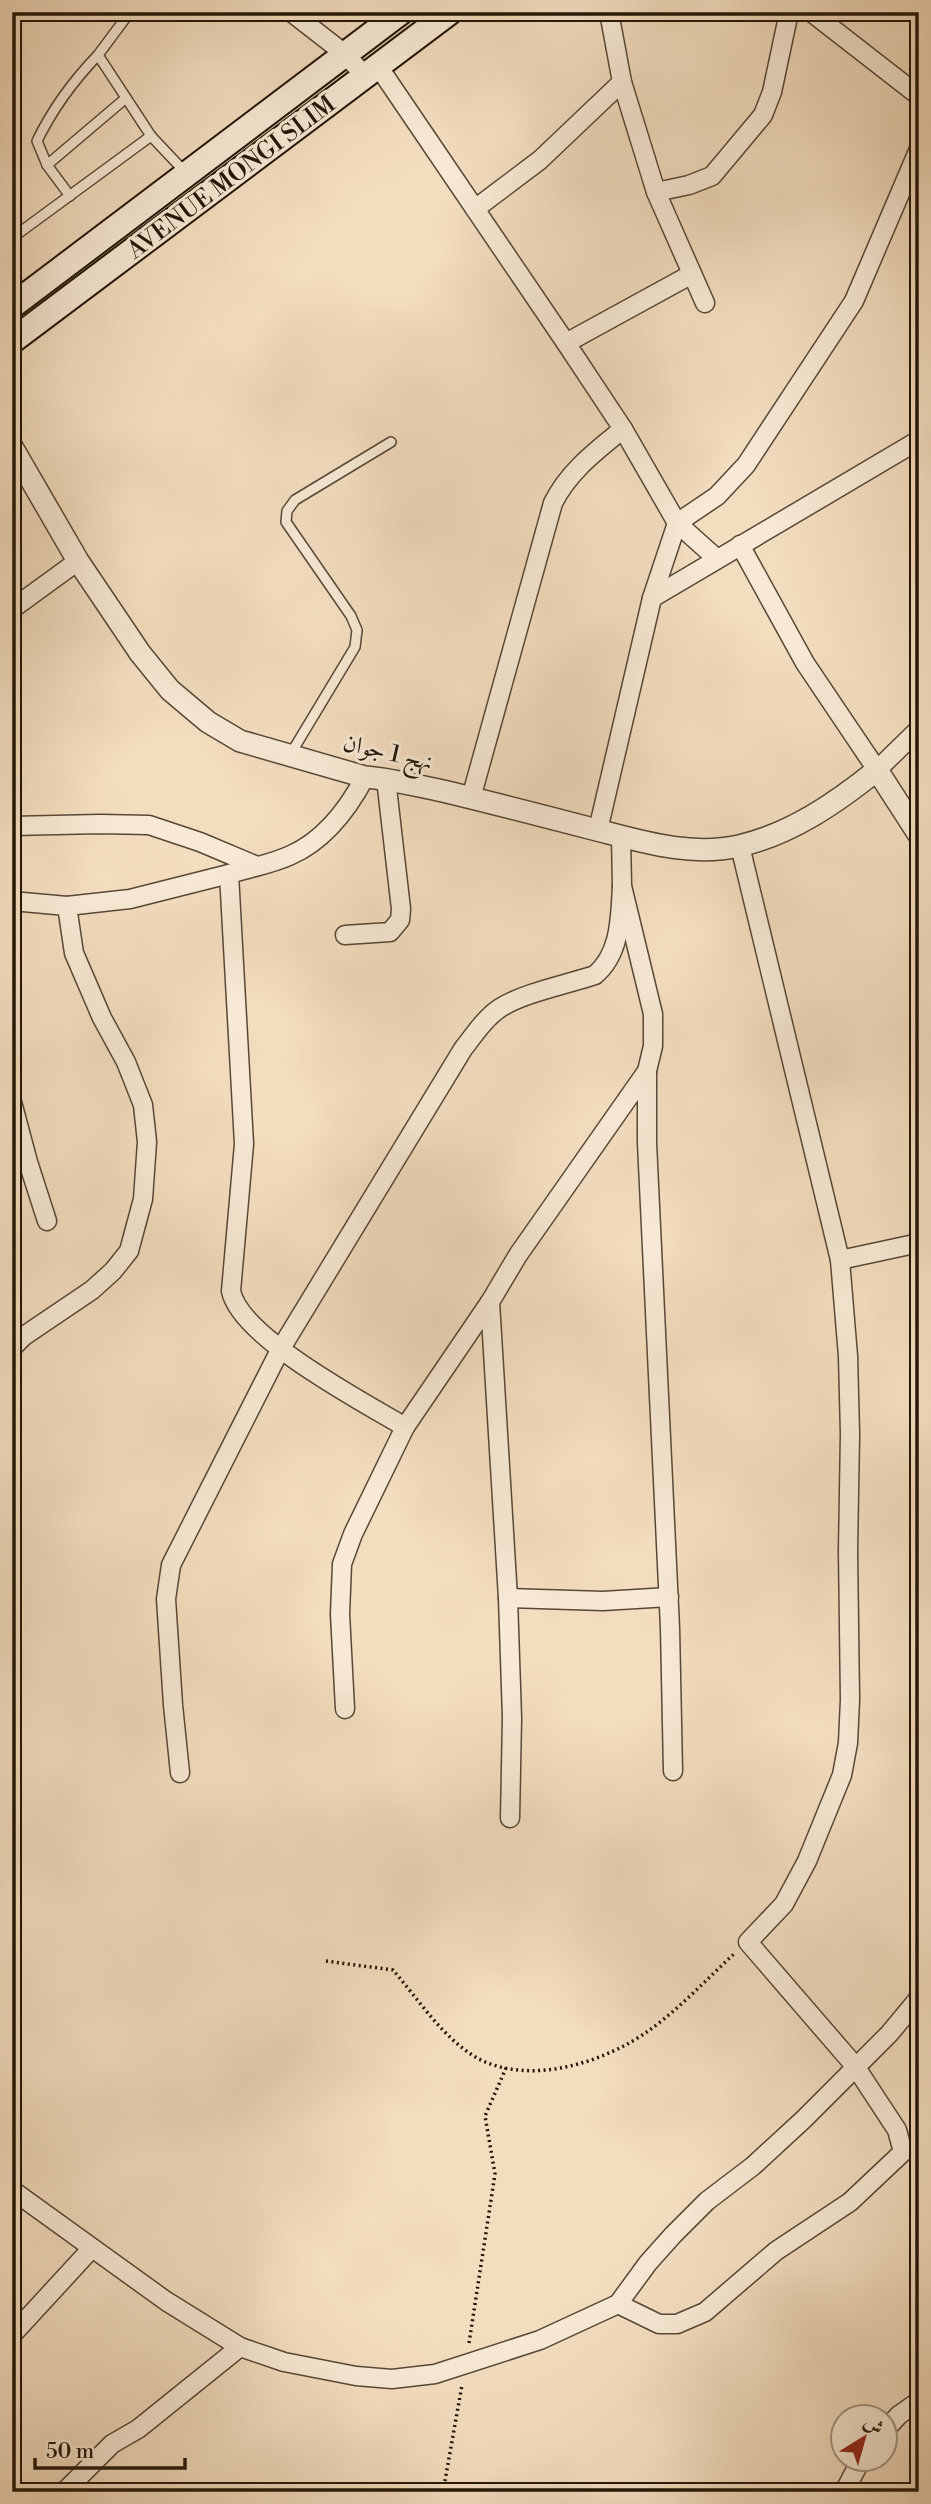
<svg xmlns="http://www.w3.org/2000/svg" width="931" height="2504" font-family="'Libre Bodoni',Amiri,serif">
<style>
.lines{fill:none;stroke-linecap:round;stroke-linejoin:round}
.service-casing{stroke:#574836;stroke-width:12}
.minor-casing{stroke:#574836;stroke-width:21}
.tertiary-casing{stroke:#574836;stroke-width:24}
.secondary-casing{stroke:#231608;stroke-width:28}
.path{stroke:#231608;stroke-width:3.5;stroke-dasharray:2 3.5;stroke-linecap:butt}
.service{stroke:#f7e9d5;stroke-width:9}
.minor{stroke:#f7e9d5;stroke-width:18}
.tertiary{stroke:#f7e9d5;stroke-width:21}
.secondary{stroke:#f7e9d5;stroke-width:24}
.labels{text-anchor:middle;stroke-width:6;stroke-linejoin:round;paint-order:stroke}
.street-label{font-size:24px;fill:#231608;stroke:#f7e9d5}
</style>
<rect width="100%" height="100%" fill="#f3ddbf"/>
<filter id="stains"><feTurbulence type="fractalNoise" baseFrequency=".00286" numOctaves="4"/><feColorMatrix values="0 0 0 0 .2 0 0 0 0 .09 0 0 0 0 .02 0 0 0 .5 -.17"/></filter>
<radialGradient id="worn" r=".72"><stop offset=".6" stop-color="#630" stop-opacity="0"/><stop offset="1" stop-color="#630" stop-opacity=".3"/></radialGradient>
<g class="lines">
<g class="service-casing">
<g id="service">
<path d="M98,55L130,12"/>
<path d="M47,165L126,98"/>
<path d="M70,196L47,165L37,141C53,108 72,82 98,55L151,136"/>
<path d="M12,238L151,136L185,172"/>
<path d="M290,755L355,647L357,630L351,616L286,522L287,511L295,500L391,442"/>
</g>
</g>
<g class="minor-casing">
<g id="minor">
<path d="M291,12L345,54L365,76"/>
<path d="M609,12L622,82L656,192L705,303"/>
<path d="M811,12L919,96"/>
<path d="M378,66L566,343L623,429L677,523L716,558"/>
<path d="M656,192L689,185L712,176L763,115L772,92L789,12"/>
<path d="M475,209L540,160L622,82"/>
<path d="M566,343L692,274"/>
<path d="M740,545L805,663L877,770L919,729"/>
<path d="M652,598L919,440"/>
<path d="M12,609L78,561"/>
<path d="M365,777C348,809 325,840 291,855C272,864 249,868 229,874L244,1144L231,1291C240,1337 363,1402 405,1427"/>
<path d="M471,798L553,503C569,471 596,451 623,429"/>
<path d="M12,826L100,824L149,825L200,842L257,866"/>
<path d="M598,830L652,598L677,523L717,496L746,465L854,301L919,149"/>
<path d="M12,901L67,906L130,899L229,874"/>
<path d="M345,935L390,932L400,920L401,909L386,779"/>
<path d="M647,1071V1143L670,1628L673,1771"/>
<path d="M12,1102L28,1162L47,1221"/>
<path d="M840,1260L919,1243"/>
<path d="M12,1348L24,1336L92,1290L113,1271L129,1251L143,1199L147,1142L143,1105L126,1062L102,1018L74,953L67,906"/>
<path d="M508,1598L603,1601L669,1597"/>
<path d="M345,1709L340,1614L342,1564L353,1534L405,1427L490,1302"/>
<path d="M180,1773L173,1705L166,1599L171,1565L280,1350L463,1049C474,1035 485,1018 500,1008C523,993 568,984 595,975C621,953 620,917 622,886"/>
<path d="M510,1818L512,1718L508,1598L490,1302L518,1255L647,1071L653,1046V1014L622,886L621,837"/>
<path d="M12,2190L166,2301L240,2347L284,2362L356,2376L392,2379L435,2374L540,2340L618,2304L648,2263L673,2235L707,2201L753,2166L804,2119L889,2034L919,1998"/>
<path d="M618,2304L659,2324H677L705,2312L776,2251L850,2202L903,2152L897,2130L855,2066L748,1942L784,1904L807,1861L842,1775L848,1743L850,1700L848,1551L850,1434L848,1356L840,1260L740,846"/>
<path d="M12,2335L92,2248"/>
<path d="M886,2429L899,2415L919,2401"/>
<path d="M64,2492L112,2444L138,2429L240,2347"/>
<path d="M844,2492L862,2458"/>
</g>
</g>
<g class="tertiary-casing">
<path id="tertiary" d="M12,447L78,561L140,653L170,690L208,722L240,741L365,777C392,779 417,786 443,791C493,803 543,816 593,829C640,841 689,857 739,846C791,834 836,803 877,770L919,835"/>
</g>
<g class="secondary-casing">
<g id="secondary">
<path d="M12,306L401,12"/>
<path d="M12,341L450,12"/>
</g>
</g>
<g class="path">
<path d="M326,1961L393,1970C419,2000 444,2040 479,2059C532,2086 606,2062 651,2029C680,2008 709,1977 735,1953"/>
<path d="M469,2343L495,2174L485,2116L506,2068"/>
<path d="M443,2492L462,2385"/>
</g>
<use href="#service" class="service"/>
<use href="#minor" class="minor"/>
<use href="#tertiary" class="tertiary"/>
<use href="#secondary" class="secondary"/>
</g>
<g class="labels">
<g class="street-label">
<text transform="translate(231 177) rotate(-37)" y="8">AVENUE MONGI SLIM</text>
<text transform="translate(388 752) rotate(13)" y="8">نهج 1 جوان</text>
</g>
</g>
<rect width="931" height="2504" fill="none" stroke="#f3ddbf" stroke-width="42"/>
<rect x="14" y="14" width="903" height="2476" fill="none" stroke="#231608" stroke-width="3.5"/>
<rect x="21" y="21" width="889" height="2462" fill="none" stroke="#231608" stroke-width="2"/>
<g transform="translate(864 2438) rotate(37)"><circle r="33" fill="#f7e9d5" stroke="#a29583" stroke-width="2"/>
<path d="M0-5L12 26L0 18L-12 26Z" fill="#8f2418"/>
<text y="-10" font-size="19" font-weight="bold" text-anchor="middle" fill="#231608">ش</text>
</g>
<path d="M35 2458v10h150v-10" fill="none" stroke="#231608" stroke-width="3.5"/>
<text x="46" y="2458" font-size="21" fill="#231608" stroke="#f7e9d5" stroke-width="5" paint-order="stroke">50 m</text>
<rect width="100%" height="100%" filter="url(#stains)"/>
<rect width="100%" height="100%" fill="url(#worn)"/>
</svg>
